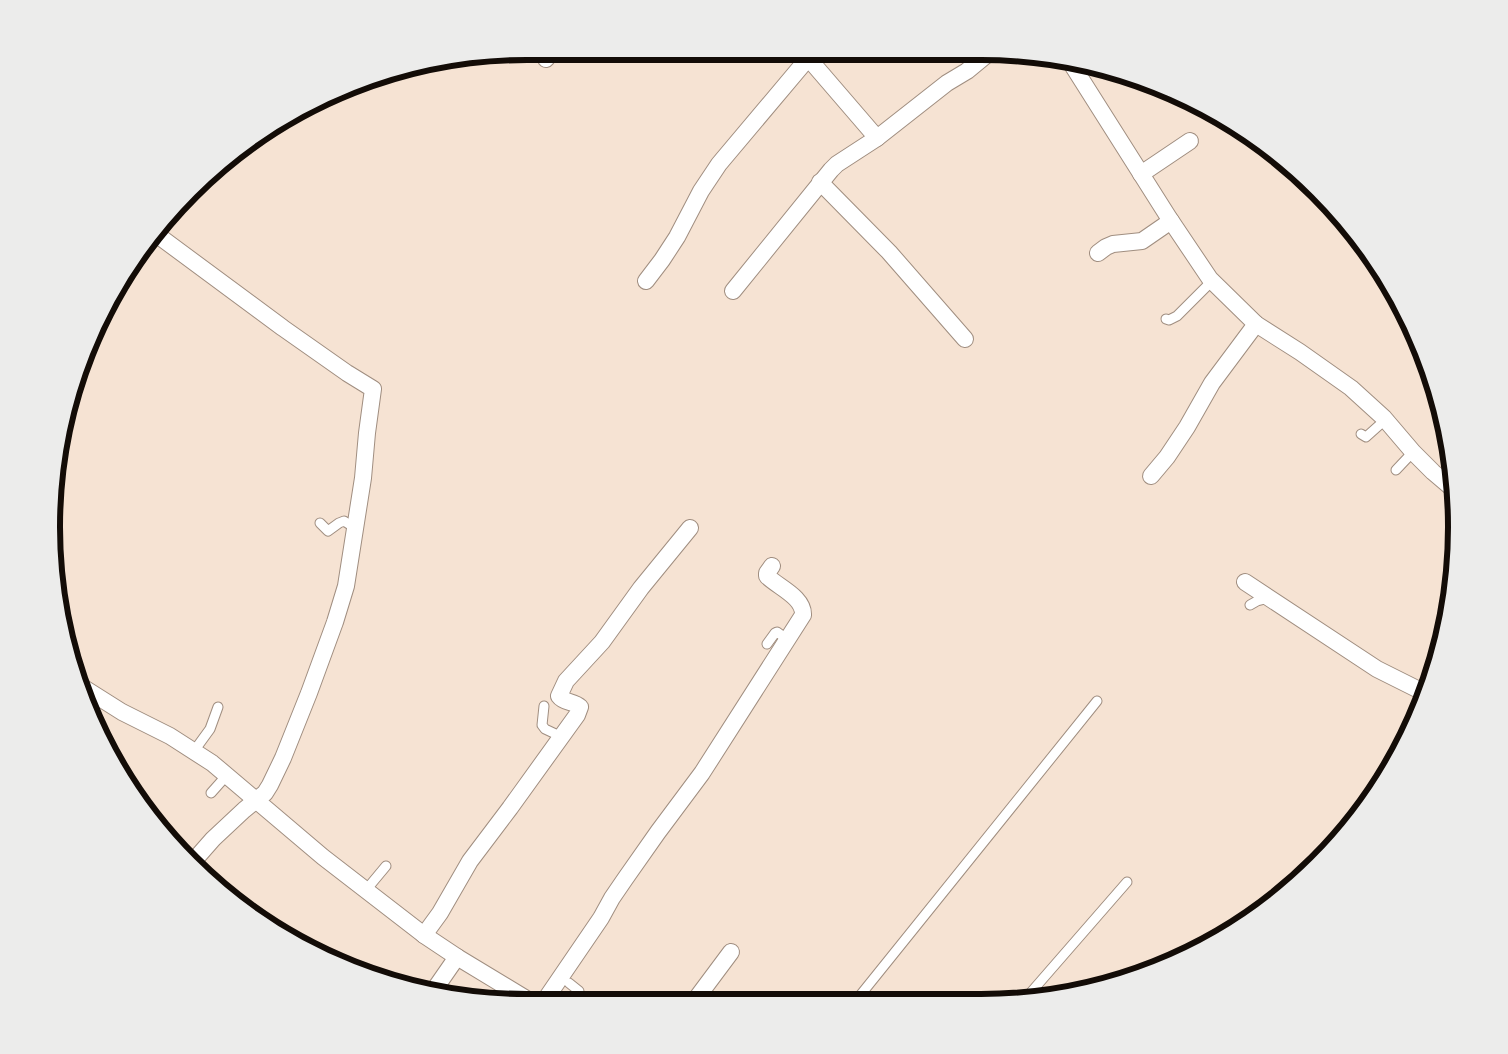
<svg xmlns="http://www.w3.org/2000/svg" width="1508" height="1054" font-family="'Sofia Sans Condensed',sans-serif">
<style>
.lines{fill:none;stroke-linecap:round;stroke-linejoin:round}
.service-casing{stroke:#a08e80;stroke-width:11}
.minor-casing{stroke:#a08e80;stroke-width:18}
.service{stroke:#fff;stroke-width:9}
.minor{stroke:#fff;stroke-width:16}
.rim{fill:none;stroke:#130c07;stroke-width:6}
</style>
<rect width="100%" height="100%" fill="#f6e3d3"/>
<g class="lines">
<g class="service-casing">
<g id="service">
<path d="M1166,319L1169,320L1177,316L1212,281"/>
<path d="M1361,434L1366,437L1385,420"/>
<path d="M1396,470L1413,452"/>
<path d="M320,523L328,531L339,523L344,521L355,528"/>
<path d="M1250,605L1257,601L1269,598"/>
<path d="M767,644L775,633L777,632L788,640"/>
<path d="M544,706L542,725L545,729L562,737"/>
<path d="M194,751L210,729L218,707"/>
<path d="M211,793L227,775"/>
<path d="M366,890L386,866"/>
<path d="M569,983L579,991V997L576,1003"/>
<path d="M1026,998L1127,882"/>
<path d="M854,1003L1097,701"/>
</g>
</g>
<g class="minor-casing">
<g id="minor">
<path d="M546,59L552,51"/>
<path d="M809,59L877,138"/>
<path d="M1069,60L1169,218L1210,279L1256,324L1300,352L1351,388L1384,418L1413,452L1433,472L1453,489"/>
<path d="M1141,174L1190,141"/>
<path d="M820,182L889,252L965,339"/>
<path d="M156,234L283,328L347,373L373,389L367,433L363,478L346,586L335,622L309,693L283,758L270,785L265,793L244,810L213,839L191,864"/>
<path d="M1098,253L1106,247L1113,244L1142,241L1171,221"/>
<path d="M646,281L662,260L677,237L701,191L719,164L804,63L817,51"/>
<path d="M733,291L831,170L837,164L877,138L947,83L967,71L990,52"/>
<path d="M1151,476L1167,457L1187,427L1212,383L1256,324"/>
<path d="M1245,582L1377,669L1425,693"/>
<path d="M84,688L122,712L170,736L212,763L323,857L424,935L457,957L432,993"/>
<path d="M424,935L440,913L470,861L510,808L577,715L580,707C574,701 564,703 559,696L566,681L602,642L641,588L690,528"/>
<path d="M457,957L533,1003"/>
<path d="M543,1003L601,918L612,898L625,879L658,832L702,773L803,615C804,597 778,587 767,576V573L772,566"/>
<path d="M693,1003L731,952"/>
</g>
</g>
<use href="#service" class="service"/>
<use href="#minor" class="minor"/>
</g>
<path d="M0 0H1508V1054H0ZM527 60H981A467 467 0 0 1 1448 527V527A467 467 0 0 1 981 994H527A467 467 0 0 1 60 527V527A467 467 0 0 1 527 60Z" fill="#ececeb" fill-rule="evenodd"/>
<path class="rim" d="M527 60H981A467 467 0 0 1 1448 527V527A467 467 0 0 1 981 994H527A467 467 0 0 1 60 527V527A467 467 0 0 1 527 60Z"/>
</svg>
